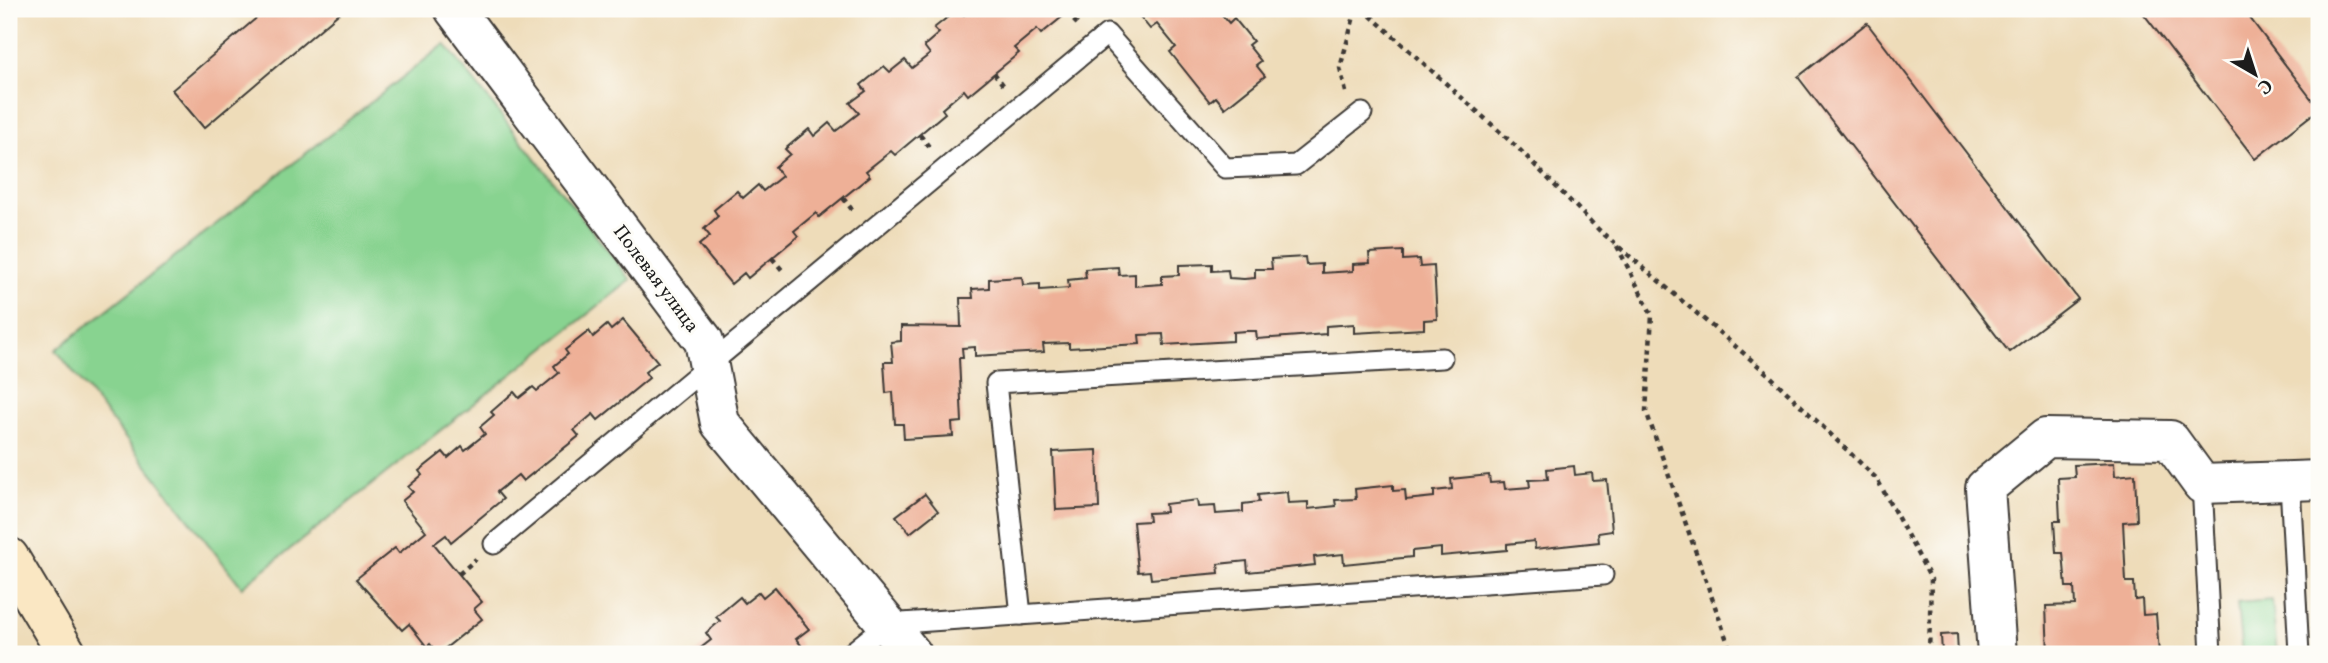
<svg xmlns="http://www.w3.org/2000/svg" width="2328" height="663" font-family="Vollkorn,serif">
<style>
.green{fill:#88d390;stroke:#527856;stroke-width:2}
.building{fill:#eeb097}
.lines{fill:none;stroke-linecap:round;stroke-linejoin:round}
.service-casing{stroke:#3c3934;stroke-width:23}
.minor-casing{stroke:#3c3934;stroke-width:42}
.secondary-casing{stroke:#3c3934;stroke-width:42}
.path{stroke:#3c3934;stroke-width:4.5;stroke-dasharray:5 5;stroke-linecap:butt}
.service{stroke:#fff;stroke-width:19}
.minor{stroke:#fff;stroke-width:38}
.secondary{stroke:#fae7c3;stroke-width:38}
.labels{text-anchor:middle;stroke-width:6;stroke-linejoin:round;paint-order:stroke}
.street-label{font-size:19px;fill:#1c1c1c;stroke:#fdfcf7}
</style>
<rect width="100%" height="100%" fill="#fdfcf7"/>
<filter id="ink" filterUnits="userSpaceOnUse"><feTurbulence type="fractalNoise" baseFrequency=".0143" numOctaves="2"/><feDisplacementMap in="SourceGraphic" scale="14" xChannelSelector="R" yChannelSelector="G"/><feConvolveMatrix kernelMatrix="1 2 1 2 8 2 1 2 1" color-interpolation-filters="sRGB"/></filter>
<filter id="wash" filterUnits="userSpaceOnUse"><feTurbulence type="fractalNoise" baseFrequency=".00686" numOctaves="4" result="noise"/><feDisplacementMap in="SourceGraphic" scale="28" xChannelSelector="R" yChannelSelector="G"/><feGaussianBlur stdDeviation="1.57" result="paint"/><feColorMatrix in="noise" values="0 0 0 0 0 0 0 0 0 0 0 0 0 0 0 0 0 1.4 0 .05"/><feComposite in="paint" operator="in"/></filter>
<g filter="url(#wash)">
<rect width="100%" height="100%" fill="#eedcb9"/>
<g class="green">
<path d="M445,44L631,280L242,587L56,350Z"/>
<path d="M2272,600L2277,654H2242L2237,603Z"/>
</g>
<g id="blocks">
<g class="building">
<path d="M267,9H344L204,128L172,90Z"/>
<path d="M958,9L964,15L971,9H1072L1041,34L1037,29L1014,48L1019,53L968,95L964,90L942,109L945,113L895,155L891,151L866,171L870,176L819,217L816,213L794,231L798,236L748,278L744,273L731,284L699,245L710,236L704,229L718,216L714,210L737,191L743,198L758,185L763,191L782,176L775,167L790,154L785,149L809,129L814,136L829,123L836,131L859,113L850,103L866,91L861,85L884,66L890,72L905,60L912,68L930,54L924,46L939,33L934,28Z"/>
<path d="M1134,9H1207L1211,14L1217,9L1229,23L1234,18L1253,41L1248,45L1261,61L1256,65L1265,76L1225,108L1216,97L1210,102L1170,52L1176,47L1157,24L1150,29Z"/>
<path d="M2140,9H2243L2319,109L2255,159Z"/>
<path d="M1867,23L2078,299L2009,352L1798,77Z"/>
<path d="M1403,251V260L1419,259L1420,267L1434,266L1437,319L1424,320V329L1354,333V324L1326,326V334L1257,339L1256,331H1246L1233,332V341L1164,345L1163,334L1139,335L1140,344L1069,348V343L1043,344L1044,352L975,356V347L962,348L963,358H959L962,422L952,423L953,436L904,439L903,424H895L893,392L886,393L884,362H893L891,342L901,341V326L961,327L960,298H973L972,289L989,288V279L1022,277L1023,285L1040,284V290L1069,288L1068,280L1086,278L1085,269L1118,267L1119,275L1135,274V286L1162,284V276L1179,275V265L1212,264V271L1228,270L1229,278L1244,279L1255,278V269H1272L1271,259L1305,257L1306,265L1322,264V273L1353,271V264L1370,263L1369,253Z"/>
<path d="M623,320L658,362L645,372L649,378L598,420L593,414L574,430L579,436L523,481L518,475L497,492L503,499L451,542L446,535L434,544L482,602L474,609L482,619L438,654L430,644L427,647L409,624L402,630L356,579L395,548L399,553L426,531L402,501L413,492L408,487L422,475L419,471L443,452L448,458L462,446L465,450L485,434L480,427L494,415L491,412L514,392L519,398L533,387L537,391L559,373L554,366L568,354L565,350L589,331L593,337L607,325L611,330Z"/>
<path d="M1097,450L1099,508L1056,510L1053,452Z"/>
<path d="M2114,463L2115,476L2135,474L2137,521L2123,522L2126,582H2134L2135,600L2142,599L2143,615L2156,614L2159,654H2048L2046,606L2075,605L2074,587H2066L2063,553H2056L2054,521H2060L2058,478L2075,477L2074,465Z"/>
<path d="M1574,466L1575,475L1592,473L1593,481L1607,480L1612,531L1598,533L1599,542L1535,549L1534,541L1507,544V550L1441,556V548L1412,551V557L1344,564L1343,554L1314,557L1315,565L1248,572L1247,561L1218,564L1219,573L1151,579L1150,571L1138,572L1133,522L1149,521L1148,513L1166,512L1165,504L1197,500L1198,507L1215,506L1216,514L1243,512V504L1259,502L1258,495L1287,492L1288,503L1308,502V509L1336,506L1335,500L1356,499L1355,489L1393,485V491L1405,490L1406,500L1434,497V491L1452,489L1451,479L1489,475L1490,483L1504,482L1505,489L1530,487L1529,480L1548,479L1547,469Z"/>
<path d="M925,494L938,511L910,533L896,516Z"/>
<path d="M775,587L809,629L796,639L801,645L789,654H693L711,640L706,633L720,621L716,617L740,597L745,603L759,592L763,597Z"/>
<path d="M1957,634L1958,654H1942L1941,635Z"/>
</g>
</g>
</g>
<g filter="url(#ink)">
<use href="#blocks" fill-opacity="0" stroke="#3c3934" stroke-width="2"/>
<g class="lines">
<g class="service-casing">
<g id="service">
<path d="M2290,483L2299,654"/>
<path d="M2202,484L2211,654"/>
<path d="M494,544L1107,34L1225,168L1296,165L1362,113"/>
<path d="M1021,615L996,383L1442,358"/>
<path d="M850,654L887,624L1603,575"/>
</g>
</g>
<g class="minor-casing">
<g id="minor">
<path d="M454,9L704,341L720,423L912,654"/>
<path d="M1997,654L1985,488L2046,438L2170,440L2202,484L2319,480"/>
</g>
</g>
<g class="secondary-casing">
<path id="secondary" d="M9,557L67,654"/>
</g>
<g class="path">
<path d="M1363,9L1519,149L1599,230L1768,374L1877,479L1931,579L1929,654"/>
<path d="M1067,13L1078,25"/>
<path d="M994,73L1004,86"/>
<path d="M1346,92L1340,68L1356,9"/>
<path d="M920,135L930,148"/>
<path d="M843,198L853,211"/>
<path d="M1617,246L1652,315L1646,411L1729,646L1740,654"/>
<path d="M772,258L783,271"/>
<path d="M459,574L476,559"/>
</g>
<use href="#service" class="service"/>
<use href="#minor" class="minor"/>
<use href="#secondary" class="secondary"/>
</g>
</g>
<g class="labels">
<g class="street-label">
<text transform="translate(657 278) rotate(53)" y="7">Полевая улица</text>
</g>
</g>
<rect width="2328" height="663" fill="none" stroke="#fdfcf7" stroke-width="35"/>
<g transform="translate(2255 74) rotate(141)" stroke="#fdfcf7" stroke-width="5" paint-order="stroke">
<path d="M0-5L12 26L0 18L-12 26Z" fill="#1c1c1c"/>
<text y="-10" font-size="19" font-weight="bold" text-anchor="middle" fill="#1c1c1c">С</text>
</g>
</svg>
